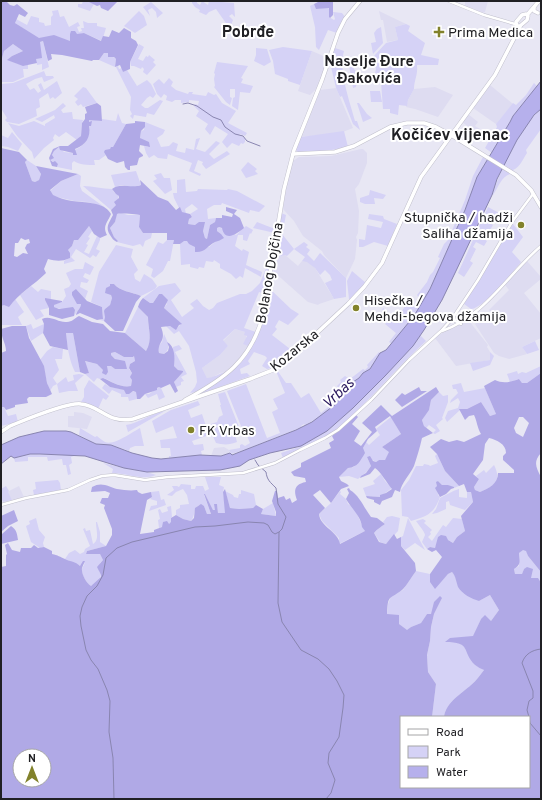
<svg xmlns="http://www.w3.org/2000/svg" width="542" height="800" font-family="Overpass,sans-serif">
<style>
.built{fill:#dedcf1}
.green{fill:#d5d2f6}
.forest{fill:#b0a9e6;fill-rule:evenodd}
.water{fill:#b6b0ec;stroke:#8985b0}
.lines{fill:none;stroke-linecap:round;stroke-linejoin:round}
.stream{stroke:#8985b0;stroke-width:1}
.minor-casing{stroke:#c1c0cc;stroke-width:3.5}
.major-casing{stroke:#c1c0cc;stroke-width:4.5}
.minor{stroke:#fff;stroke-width:2.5}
.major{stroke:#fff;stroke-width:3.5}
.poi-dot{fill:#82822b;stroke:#fff;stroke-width:1.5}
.labels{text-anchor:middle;stroke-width:4;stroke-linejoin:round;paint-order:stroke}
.poi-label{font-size:14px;fill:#202024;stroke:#fff;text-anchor:start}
.street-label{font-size:14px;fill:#202024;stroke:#fff}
.neighbourhood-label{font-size:15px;font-weight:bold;fill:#202024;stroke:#fff}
.water-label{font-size:15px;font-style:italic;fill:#2c1a5f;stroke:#fff}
.quarter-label{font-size:16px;font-weight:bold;fill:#202024;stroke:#fff}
</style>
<rect width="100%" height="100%" fill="#e8e7f4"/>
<g class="built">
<path d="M465,1H488L485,12L483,13L465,6Z"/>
<path d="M379,11L406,24L395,27L398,40L387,42L383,20H381Z"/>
<path d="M312,51L328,58L318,89L317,88L310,95L298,91Z"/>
<path d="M490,85L513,104L496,124L473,108Z"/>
<path d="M435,87L453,95L438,117L415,109L406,107L408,100L414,89Z"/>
<path d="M336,88L353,128L340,133L301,137L320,90Z"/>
<path d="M468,114L478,122L475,126L480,129L477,133L462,122Z"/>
<path d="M361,149H363L367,153V163L359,184L355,189L359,211L358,233L356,237L357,240L355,259L346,278L324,255L322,251L303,236L294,221L283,209L287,181L293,161L299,157L331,156Z"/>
<path d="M282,255H285L298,266L302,261H307L315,268L334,299L319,304L318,305L308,302L273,271L274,256L277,257Z"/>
<path d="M527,261L541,277V279L524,293L541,314V338L522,347L527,354L509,359L499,356L494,353L475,324L483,316L485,317L491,312L489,310L509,290L505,285Z"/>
<path d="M466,321H469L488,345L487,347L490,352V360L456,366L435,338L445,331Z"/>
<path d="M235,329L245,332L248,346L236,363L227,372L220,373L211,378H207L202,368L220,355L228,346L223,341Z"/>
<path d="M74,412L83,413L92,417L87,429L68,427V416H74Z"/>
<path d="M224,447L229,450L230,453L221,456H211L214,448Z"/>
<path d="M19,486L24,497L12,500L7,492Z"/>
</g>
<g class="green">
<path d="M83,1H87L94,4L90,11L78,7V4H82Z"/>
<path d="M192,1H197V3L200,5L202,1L208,5L209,1L234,3L235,17L232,14L229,16L233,20L231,25L228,26L216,9L209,12L206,15L199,12L200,10L195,7L192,3Z"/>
<path d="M151,2L163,13L157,18L156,12L152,8L148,10L150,16L143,7Z"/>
<path d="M314,4L317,9L322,8H328L330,9L329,17L334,20L335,19L333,12L342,13L345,17L337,33L328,30L319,50L316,47L315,27L310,6Z"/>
<path d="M58,10L60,17L64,16L69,27L78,22L80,26L77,27L79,32L82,31L81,28H84L83,21L88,23H97V26L106,28L102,41L84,33L70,37V42C59,39 50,35 39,39L15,23L16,19L27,25L31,16L39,18V22L44,23L45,26L51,25V17L53,15L52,11Z"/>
<path d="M139,11L144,16L147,25L135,33L124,26Z"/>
<path d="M406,24L410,26L408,31L425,43L421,55L439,59L438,65H417C418,76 414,80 414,89L408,100L407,106L399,105L398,115L390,113V109H383L381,82L374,77L376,69L374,56L386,43L398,40L395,27Z"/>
<path d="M381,27L383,43L373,54L371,43L376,42L374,33L377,29Z"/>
<path d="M43,41L49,67L42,70V64L37,65L36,59L40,42Z"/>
<path d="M13,44L23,51L12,56L8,60C15,62 20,66 28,65V69H23L24,77L13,82H1V62L4,51Z"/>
<path d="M139,44L144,47L138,59L143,61L146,56L148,57L149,55L155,60L153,62L156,65L147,75L143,72L144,69L142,67L141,69L134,66H131L130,62Z"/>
<path d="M283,47L312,51L300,85L288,81V79L275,74L273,61L269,50Z"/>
<path d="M256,48L267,49L271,62L264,66L254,61L256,55Z"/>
<path d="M335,48L344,51C338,70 350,102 355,121H357L360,130L353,124L342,96L340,97L336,88L331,67L328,66Z"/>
<path d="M104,53H108L116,59L115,67L99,60Z"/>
<path d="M217,62L248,66L241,78L243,79L241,83L253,86L250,93L240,92L238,110L232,106L233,98L235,97V89H230V97L232,98L230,105L226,102L214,87L215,86L214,79L215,74L214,73Z"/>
<path d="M349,65L352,66L363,82L357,83L356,87L353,88Z"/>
<path d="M118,66L119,69L122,68L123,72L127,70L137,86L147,80L151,84L156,94L153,98L150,96L147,98L141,105L145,108H148L160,100L163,101L154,115L147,113L146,117L134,115L133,119L130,116L132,114L130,110L131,97L116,67Z"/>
<path d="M44,71L46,76H53L54,78L44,82L42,77L35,79L26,84L30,90L34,88L38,93L41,91L38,85L41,83L44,90L57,81L62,93L55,99L53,97L50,99L48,93L39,99L40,107L36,109L37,116L19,124L7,122L5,120L7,118L2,110L1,111V84L13,83Z"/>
<path d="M169,78L173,82L171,86L176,90L188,94L189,92H193L192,94L206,96L208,92L214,95L216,94L222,103L236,111L228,123L247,133L245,136L240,134L239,135L245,138V142L243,144L241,143L239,146L232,143L227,148L222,142L228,134L215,126L210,135L205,129L208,124L196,116L199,111L194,106L195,104L198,105L199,101L189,100V102L181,103V100H175L172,102L166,100L167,96L164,94L161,98L157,94L153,84L159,79L164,84Z"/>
<path d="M534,83L537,86L513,116L510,122L492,153L485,148L497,127L496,124L513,103L516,105L526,95Z"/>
<path d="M83,87L86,88L97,103L83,107L81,104L78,106L75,102L78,99L74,96Z"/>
<path d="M370,91H380L382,102H371Z"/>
<path d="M63,103L66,106L61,110L63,113L72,112L73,119L83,120L82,123L81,136L77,140L66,132L59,137L55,134L53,138L54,140L44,148L34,159L32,152L17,136L8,123L19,126L34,121L45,126V124L55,118L54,115L42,122L35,119L55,110Z"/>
<path d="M357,103H359L367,114L372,118L363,122Z"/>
<path d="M541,109V129L526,150L527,153C523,159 520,167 513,170L514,171L512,175L510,174C501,177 498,188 493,195H492C502,167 519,128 541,109Z"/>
<path d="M118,113L122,123L126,124L113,147L108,150L106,155L99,160H94L95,165C88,165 79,165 74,161L72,163V170L57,167L58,164L50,160L54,151L59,147L64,152L73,153C75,149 77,149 80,147C89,142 89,128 89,119L102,121V119L116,121Z"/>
<path d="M145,122L165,130L163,134L157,138L161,147L169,146L173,142L178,144L176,151L185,153L186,148L194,150L196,139L200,138L196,149L205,152L216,141L220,143L209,154L214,159L227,151L230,154L206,169L202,164L203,162L198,160L194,171L201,174L200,176L189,171L192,163L168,154L167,159L158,158L154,155L149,158L146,153L144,146L149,147L140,138L141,131L144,130Z"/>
<path d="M344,131L348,147L326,151L298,152L296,150L301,137Z"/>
<path d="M12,132L22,144L18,151L8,147L1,146V135L8,138Z"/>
<path d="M483,157L487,160L462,217H461L456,226H458L430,289L414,316L392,344L389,342L396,333L385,324L390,318L382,311L383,308L395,318L399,315L406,305L407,306L410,302L414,305L419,298L417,295L427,282L430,275L433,272L440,258L438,257L444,244L448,240L465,200L473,176Z"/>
<path d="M27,160L36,166L41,174L39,180L35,182L32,181L25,162Z"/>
<path d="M248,162L257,169L255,171L258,174L246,178L241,170Z"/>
<path d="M136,171L141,185L133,187L122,185L115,187L111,175Z"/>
<path d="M161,173L164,178H170L172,190L165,194L153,181L157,179L154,175Z"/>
<path d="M78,174L81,176L80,186L82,191L107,209L88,202L74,201L53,196L50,191L61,181Z"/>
<path d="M185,179L186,192L197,191L198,189L227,190L228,189L237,191L265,206L259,212L250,210L249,213L222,203L221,205H214L207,209L208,219L216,218L215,222L210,225L207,239L205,238L203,231L204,222L195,225L188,224L189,219L192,217L190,214L198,209L192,204L185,209L186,214L181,212L174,198L173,193H177V180Z"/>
<path d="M83,186C93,186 102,189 112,189L114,192L119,196L116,205L111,210Z"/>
<path d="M370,190L386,195L383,199L374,198L375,204H365L360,202V198L369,195Z"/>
<path d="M488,207L499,213L496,218L494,217L490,223L493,225L490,230L487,229L482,238L487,241L484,246L476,242L473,247L476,249L470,261L473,263L464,277L458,273Z"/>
<path d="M121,213L128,215H140L139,227L143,233H152L151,238L145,241L143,247L140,244L133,246L117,242L118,241L114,237L110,228L115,222L116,214Z"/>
<path d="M281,213L286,215L282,234L294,249L304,242L308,245L306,247L310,250L307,254L314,261L320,253L346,278V297L334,299L325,283L332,280L330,275L325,270L320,275L315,268L307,262L302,261L305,257L294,249L287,256L285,255L277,257L274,256Z"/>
<path d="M369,214L383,216L384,219L397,224L388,246L374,242L363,247H359V239L365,240L367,225L381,228L383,222L368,219Z"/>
<path d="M257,222L275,229V233L253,228Z"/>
<path d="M513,224L523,237L512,252L521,262C512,273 484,308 471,309L464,304Z"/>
<path d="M89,226L92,231L88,237L90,238L86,244L88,245L84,252L89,254L97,236L100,238V240L96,249L100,251L96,257L93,255L90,258L76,249L71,257L75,261L64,264V261L69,258L68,250L72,246L74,240Z"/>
<path d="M246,226L253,230L251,234L250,233L247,241L243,240V235H238L235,246L242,251L243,249L249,252L246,265L262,272L261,277L245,268L243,278L240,276L236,279L231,274L220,268V264L214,260L213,262L206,261L204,268L199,267L198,269L190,267V264L181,265L180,244L184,240L209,247L216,241L221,234L217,231L216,228L219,227L236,235Z"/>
<path d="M167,240H174L170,261H168L163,271L154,278L151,276L153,269L146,265L158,242L163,244Z"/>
<path d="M116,245L133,249L131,257L138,270L134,274L135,279L140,282L144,274L152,279L157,286L155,289L141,296C133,292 119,291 114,284L111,295L112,298L110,305L105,309V317L104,321L100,320L103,319L102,307L91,302L99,272Z"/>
<path d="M271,256L265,294L259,292L244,328L256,332L248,346L243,344L247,336L244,335L245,332L235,329L223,340L228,346L220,355L202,368L207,378C213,378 220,373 227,372L196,392L190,393L195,387L197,382L196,372L189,346L179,331L174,334L166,326H170L176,329L181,324L164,308L167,304L159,294L153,303H150L143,298L159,286L175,283L181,291L171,300L182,317L194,308L190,304L197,299L203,306L209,310L213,308L217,303L240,294H246L252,291L260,283Z"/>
<path d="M85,262L94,267L90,275L85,273L83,277L89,280L87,283L81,282L80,287L88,291L85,299L76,289L81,304V306L74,316L75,310C67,308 61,310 54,307L53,305L62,302L66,296L64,289L69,287L71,284L66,273L75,269H83Z"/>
<path d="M352,271L366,283L350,300L349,299L347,281Z"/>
<path d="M31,286L38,292L41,289L51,291V300L46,299L45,300L49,308L40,310L44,316L36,320L20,295Z"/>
<path d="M269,288L291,309L299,314L288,325L279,320L275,327L277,329L272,335L294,352L271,369V368L267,369L262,366L267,358L265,356L254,352L248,361L250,364L240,369L241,374L247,373L250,376L192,397C242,372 261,344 269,288Z"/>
<path d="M15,299L24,312L18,317L22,325H1V306Z"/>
<path d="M138,307L148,317C148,328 153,340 146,351L125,333Z"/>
<path d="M31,324L33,329L44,324L43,333L31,341L26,326Z"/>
<path d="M66,332L73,333L80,372H75C69,360 67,346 66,332Z"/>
<path d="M164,334C167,341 172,348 164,354L159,353L158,347L162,342Z"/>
<path d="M420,335L426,341C395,369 369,402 337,429C321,442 301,448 283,458L281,453L299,447L327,430L353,408L413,346Z"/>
<path d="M535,341L539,350L527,354L522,347Z"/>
<path d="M179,345L182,349L175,352L187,374L181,377L184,381L181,382V385L176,387L174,382L183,372L178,370L174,366L173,347Z"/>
<path d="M53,347L63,349L62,359H55L59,370L53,378L57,384L66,377L68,382L74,380L73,375L79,374L84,375L75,383L78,391H69L59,393L57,384L53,386L50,391C45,380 46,370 40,360L47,351Z"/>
<path d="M115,352L124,357H133L134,356L135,361L130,364L129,369L132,373L131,375L132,380L131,386C121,388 112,382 104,378L100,379L97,378L94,382L85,374L89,373L84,361L97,364L103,370H107V366H111L115,369H127L111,355V353Z"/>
<path d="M379,352L380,353L370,369L363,373L359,378L344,388C340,405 321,417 305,425L304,424L301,426L302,427L245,450L231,454L229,450L240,448V445L242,444L245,446L250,443L245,431H243L227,391L246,384L267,438L280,433L272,412L278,409L273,399L285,393L276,371L277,370L286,383H291L301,398L309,393L321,413L332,404L330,402L337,397L341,392L337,386L341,382L340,380L345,376L350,379L363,369L365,370L368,367L367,365Z"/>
<path d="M490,352L494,356L490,365L473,371L470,363L490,360Z"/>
<path d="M541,366V373L527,383H522L519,379L510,382L507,374L517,371L518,374L522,372L526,373Z"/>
<path d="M89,380L109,396L106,400L103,398L98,409L81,402L84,397V389Z"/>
<path d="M461,383L464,392L485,388L496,414L490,416L481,402L467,409H460V410L447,422L445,418L448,411L458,408L460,402L458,398L450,403L451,400L458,393L456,389H453L452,385Z"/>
<path d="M105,384L110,387L136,392L137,399L129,401L128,397H121V394L112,390L109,394L102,388Z"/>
<path d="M159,387L161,388L165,397L159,400L157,394L148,398L145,394H149Z"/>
<path d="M225,392L241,432L235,435L237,442C230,445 223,445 216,443L208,425L217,422L219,417L223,415L220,405H221L218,394Z"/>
<path d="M439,392L443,396L448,395V402L442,418L443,419L436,425L440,431L435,434L433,433L436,430L429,425L426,428L424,426L422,420L429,409L431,400Z"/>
<path d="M198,401L200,405L188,410L191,418L202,414L209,435L192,441L194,445L203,444L204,450L201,451L202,455L169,458V456H171L170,448H161L160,440L177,438L173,426L156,433L152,421L171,410Z"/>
<path d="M1,407H4L8,416L16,414L18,422L1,426Z"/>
<path d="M165,411L128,432L126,425C139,423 152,413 165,411Z"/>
<path d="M391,417L401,434L382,447L390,452L385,460H379L376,462L367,457L371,466C367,472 363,475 358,479L349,476L339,477L348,468L354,467L366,442L369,445L380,435L376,429Z"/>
<path d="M80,428L95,437L97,436C99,438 102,440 105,442C114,446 132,432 140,428L144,446H135L130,448L129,451L111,445L96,444L79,435Z"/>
<path d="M30,454L77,455L71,457L72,463L69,465L71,474L68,475L66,465H63L62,459L48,461L47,457H28V461L15,462L14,458Z"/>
<path d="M437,454L445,471L459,486L454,488L448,485H442L438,481L437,482L438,495L440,497C434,514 427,516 411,521L408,517L402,516L401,490L409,480L416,466H423L424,464L429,465L430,466L438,463L435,456Z"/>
<path d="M103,463L124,468L147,472L156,475C142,481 127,473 112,473L113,469Z"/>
<path d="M494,465C502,481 495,486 480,492L475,490L474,487L479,479L476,476L484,470L486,473Z"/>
<path d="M381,474L385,481L392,488L380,497L366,496L363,488L375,484L373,481Z"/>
<path d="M205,477H221L219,485L224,487L223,492L226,513H218L217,505L215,510H213L205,494L204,495L211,514H207L204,506C193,502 196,515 191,521L183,519L176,515V510L180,508V505L189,504L187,495L183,489L176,492L172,496L167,495L174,490L172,486H177L179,487L181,484L191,485V489H195L196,486H203L205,491L209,489Z"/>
<path d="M58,480L60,483L61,490L34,495L33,490L36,489L35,482Z"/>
<path d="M6,486L9,491L8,492L12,500L3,502L1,497V489Z"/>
<path d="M459,489V497L467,498V492H471L473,502L465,510L450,505L449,501L446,502V509L437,513L432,514L436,509L440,498C446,495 452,491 459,489Z"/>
<path d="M241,490L254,494L256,505L253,508L239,509L230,508L225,491L233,495L234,497L238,498L239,494H241Z"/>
<path d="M159,491L161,500L164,499L166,505L149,511L151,506L157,505V501L150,499L152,497L151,492Z"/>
<path d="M340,491L341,492L340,494L346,499L348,504L354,508L365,531L339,544V538L322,521L319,514L331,503Z"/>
<path d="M273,503L276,516L261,514L263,509Z"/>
<path d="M171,506L172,517L171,518V523L159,528L158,520L160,519L158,510L160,509L162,513L168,511L167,507Z"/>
<path d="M392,516L400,518L398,531L386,544L380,542L374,533C377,529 381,527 385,524L383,522L387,517Z"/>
<path d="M36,518L39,530L45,537L43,543L44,547L40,548L31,542L26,526L30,524L29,521Z"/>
<path d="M408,518L425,550L415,543L405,550L401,546V537L403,536Z"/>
<path d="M453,518L462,519L465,531L457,537L453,543L448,540L438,541L435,548L430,547L427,549L422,542L425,535C425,532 418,524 416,521L423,519L426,521L424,523L432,530L430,532L431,534L428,537L432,541L443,525L446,527Z"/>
<path d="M96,522H97L100,532V542L106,546L87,551L86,554H100L103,560L100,563L99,571L101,575L100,579L91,586C87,584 81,574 82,569C82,568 85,563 85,563L80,566L65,559L69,553L75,550L80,554L84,552L85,549L90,546L83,529L85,528L86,531L90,530L93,544C100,540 96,530 96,522Z"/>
<path d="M522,550H526L528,556L541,572V583L530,578L524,569L522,574H515L514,569L519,566V553Z"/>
<path d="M416,571L430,574V582L443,579L448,574L452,572L455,576L459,588L479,601L490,595L499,610L491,621L481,619L473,637L446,642H455L463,645L475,665L484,670C480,675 476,681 471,685C461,694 446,702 444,717H432L436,684L428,672L427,655L430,641L431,627L434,614L442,598L431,614H427L421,623L411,627L407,631L387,614L388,604L391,596L403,590Z"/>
</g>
<g class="forest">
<path d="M1,1H6L10,5L14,6L17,4L28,13L25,17L19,14L15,23L39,38L54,35L70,41V34L71,31H75L77,34L84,33L101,41L103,36L109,37L112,30L119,33L124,28L131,32V38L136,41L138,45L130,62V69L123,72L120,65L115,67L116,59L114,57H108V53H104L99,60H93L92,61L62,55L51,54L52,59L48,61L43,41L40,42L42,58L36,59L37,63L23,66L7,60L12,56L23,51L13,44L4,51L1,62Z"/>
<path d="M87,1H118L108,11L101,8L100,5L97,6Z"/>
<path d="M320,1L333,2V15L330,18L329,17V8L316,9L314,4Z"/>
<path d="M97,103L101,106L102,121L89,120V122L92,121L91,126H89C91,137 86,145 75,149L77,155H73V153L60,150L59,147L54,151L52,155L54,158L50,160L53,162L55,161L58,164L57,167L52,166L49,158L53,149L60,146H68L81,136L82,123L85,119V114L87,113L85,107Z"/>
<path d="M135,121L145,122V127L141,131L140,138L149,142L150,147L140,145L139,151L143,155V156L139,158L137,165L130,166V170H128L125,167L124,161L117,163L108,159L104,152L105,150L110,149L111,147H113L126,124L135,123Z"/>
<path d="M1,148L19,152L27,160L25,162L32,181L35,182L39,180L41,174L36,166L78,174L61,181L50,190L53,195C59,198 65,200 72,201C84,203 104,201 111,214C108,222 102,226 107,235L100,238L94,234L89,226L78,240H74L72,246L68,250L70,253V258C61,262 56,261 48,259L44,269L46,273C34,285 19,293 9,307L4,305L1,306ZM21,238L25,240L29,239L30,243L27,244L25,248L28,254L23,253L17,257L14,256L15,243H18Z"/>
<path d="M140,180L158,197L168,201L176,210L180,207L182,212L190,214L192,217L189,219L188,224L195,225L199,222H205L203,231L205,238L207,239L210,225L215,222L216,218H222V215L232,217L233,214L226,211V207L237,210L234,214L240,218L244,228C238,233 225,243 222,228L219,227L217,228V231L221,234L224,238C221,240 218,241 215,242C207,246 205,253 195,252V247L189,244L187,241H184L180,244H173L174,240H167V233H143L139,227L140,215C136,214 119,213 117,214L115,222L110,228L114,237L118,241L117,242C113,240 112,238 110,235C105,227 109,223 113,215L111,210L116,205L114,202L119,198V196L116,194L112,189C120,182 131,189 141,185Z"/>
<path d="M110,284H114C119,291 132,292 141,296L136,302L123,331H115L104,321L105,317L104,311L105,309L110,305L112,298L111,295L105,293L106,288L110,286Z"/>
<path d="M76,289L87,301L102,307L103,319L97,320L80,313L76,315C77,310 81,308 81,304H77L72,295V292Z"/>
<path d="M159,294H162L168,300L164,308L182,324L179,325L176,330L170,326L161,327C167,342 157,341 159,353L164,354L168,351L169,347L167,342C175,346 175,357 174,366L178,370L183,371V372L174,382L178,391L175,393L170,384L161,388L159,387L157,388V390L145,394L140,399H137L136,392L133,391L129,394H126L124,390L110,387L100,379L103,378C112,382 121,388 131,386L132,380L130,377L132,373L129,368L130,364L135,361L134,356L133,357H124L115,352L111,353V355L115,359L125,361L127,369H115L111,366H107L108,372L106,375L102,373L103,370L97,364L85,361L89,373L85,374L80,372L73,333H66L68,350L50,346L43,333L44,324L42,319C51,315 58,323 67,322C72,322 75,318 79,316L92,322L103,324L110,331L125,333L146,351C153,340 148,328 148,317L138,307C139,304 140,301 143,298L150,303H153Z"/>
<path d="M45,298L62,301V302L54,305V307L59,309L73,307L75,310L74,316L62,319L49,315V308L45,300Z"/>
<path d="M12,326H26L29,338L44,366L47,383L52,394L46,397H29L27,399L28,403L15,405V407L6,410L4,407H1V353L6,351C6,343 1,338 1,329Z"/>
<path d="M541,373V453C533,462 536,467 541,477V572L528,556L526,551L523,550L519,553C519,561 522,564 514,569L515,574H522L524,569L527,567L533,569L531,578H538L541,583V799H1V567L6,566V555L7,554L5,545L8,543L12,550L20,552L21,548H31L34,545L38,548L44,547L52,551V554C58,555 60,557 65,559C71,562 75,561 80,566L83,561H85C84,563 83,565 82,568C81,573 86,583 91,586L101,577V575L97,567L103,560L100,554H86L87,551L106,546L112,535V529L104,508L105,505L100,503L102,498H108L110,493L105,491L91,492L92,487C102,481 109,487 117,489C124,490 130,491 137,490L138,492L142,494L151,492L152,497L147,500L140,534L154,532V530L162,527L163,522L167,521L169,524L171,522V518L176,515L183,519L191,521L194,518L195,508L201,504L204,506L207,514H211L204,494H205L213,510H215L214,504H217L218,513H225L223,492L225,489L230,508L239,509L253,508L256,505L263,509L261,514L276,516V512L272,501L275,491H277L278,498L284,496L286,500L290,498L292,503L297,500C293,490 295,484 306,482L305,478L294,476L291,472L301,467V463L331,448L329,443L334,440L332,436L356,415L358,417L352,424L360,431L354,441L361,446L372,432L362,423L381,405L392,416L436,387L439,392L431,400L429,410L422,420L424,426L433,433L422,438C420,447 417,457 414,466C410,475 401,483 400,492L395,490L392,497L382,501L380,505L374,502V500L367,498L366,496L380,497V495L386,493L392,489C386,482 381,472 375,468L370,474L360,478L361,476L366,473L371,466L367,457L370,456L373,461L376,462L379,460H385L389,452L382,447L401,434L390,416L375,427L377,431L368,439L363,448L365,453C360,461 358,467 348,468L339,477L341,481L347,484L349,486L341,489L331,503L320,490L313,495L325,508L319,514C320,527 338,531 340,544L365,531L362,527C361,516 351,508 346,499L349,493L347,489L349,488L350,490C360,496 364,508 371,517L377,518L385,524C381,527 377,529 374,533L379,542L386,544L394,534L397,539L401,537V546L415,563L416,571C412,576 406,587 402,590C389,600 388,594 387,614L399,615V624L407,630L411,627L421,623L427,614H431L434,602L440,596L442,598L434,614L431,627L430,641L427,655L428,672L436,684L432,717H401V787H529V717H444C446,702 461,694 471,685C476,681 480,675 484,670C481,669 478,667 475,665C461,651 472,642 445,642L450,638L473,636L481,619L485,615L491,621L499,610L490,595L479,601C472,599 462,594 458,587C456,581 456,577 452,572L448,574L435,589L430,582V574L442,557L436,550L432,552L427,549L430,547L435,548L438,537L441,535L446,536L448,540L453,543L457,537L465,531L461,516L473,502L471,492H467L464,484L459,486L445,471L437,454L430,447L441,439L449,442L457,440L464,442L481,434C477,427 477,421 474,415L469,416L465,420L459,409H467L481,402L490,416L496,414L484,386L495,380C503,384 511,382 519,379L522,383H527ZM519,417H523L529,423L523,437L516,433L514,428ZM489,438C497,440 506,444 506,453L503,456V460L514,470V473H498C498,484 489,488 480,492L475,490L474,487L479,479L473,474L483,460L485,444ZM20,756H44V780H20Z"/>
<path d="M419,387L421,391H427L402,407L395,400L402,393L405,395Z"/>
<path d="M438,481L442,485H448L454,487V488L451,489L446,494L440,497L435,488L437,486L436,482Z"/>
<path d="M14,510L18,521L8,526L1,532V516Z"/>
<path d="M11,526C17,530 17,534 18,540L1,544L2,534Z"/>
</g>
<path class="water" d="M541,81V109L534,115L517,140L497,179L492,195L455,273L442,300L424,330L413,346L385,376L353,408L327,431L301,446L270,453L249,460L240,466L220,470L147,472L124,468L85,456L40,454H30L14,458L11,456L1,464V445L19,437L44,431H66L71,432L96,444L111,445L132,453L152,458L161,459L200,455L221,456L230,453L232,455L296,430L312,422L336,404L343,393L344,388L359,378L363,373L370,369L380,353L386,350L414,316L430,289L465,210L477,177L510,122L513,116Z"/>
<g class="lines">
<g class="stream">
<path d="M183,104L188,103L197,106L213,117L221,120L225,127L235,134L243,136L247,141L260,146"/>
<path d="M255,460L258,465L266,472C267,480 270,482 276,488L278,504L286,517L282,529L279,532L278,603L282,622L301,650L318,659L329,669L337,681L344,695L343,708L339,737L329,753L328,763L335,780L331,793L326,799"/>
<path d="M529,717L527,710L529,701L533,698V691L522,663C525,654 532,650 541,649"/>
<path d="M529,717L530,723L541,736"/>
<path d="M114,799L113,758L109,732L110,701L107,690L98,669L91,660L86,650L81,626L80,616L82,607L87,596L97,586L103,575L106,558L117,548L132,542L195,527L215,526L248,522L264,523L268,525L272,532L275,534L279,532"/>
</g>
<g class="minor-casing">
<g id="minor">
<path d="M449,1L484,15L515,24"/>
<path d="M454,317L455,321L461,324"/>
<path d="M442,331C485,316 508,274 541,246"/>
<path d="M1,505L26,498L68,490L90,480L102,476L114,475L145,480L168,477L243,473L275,463L300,450L325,438L338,430L371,400L409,360L441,331L452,319L478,280L512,222L533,194"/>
</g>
</g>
<g class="major-casing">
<g id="major">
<path d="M534,8V11L538,13"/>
<path d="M526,14L528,16L527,20L520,26H517L516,22L522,15Z"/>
<path d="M527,15L539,1"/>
<path d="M293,154L335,152L354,146L390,127L407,123H424L436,127L451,135L516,175L531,190L541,207"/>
<path d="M185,400C224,379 251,361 263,315L284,189L294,150L322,80L338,33L345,19L360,1"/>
<path d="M1,432L10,426C25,420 67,402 81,404C101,406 108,424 133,419L250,379L273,370L290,358L348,304L364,287L382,263L421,177L495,75L520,27"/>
</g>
</g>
<use href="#minor" class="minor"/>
<use href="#major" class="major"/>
</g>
<g class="poi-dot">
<path d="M437 26h4v4h4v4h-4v4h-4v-4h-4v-4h4z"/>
<circle cx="521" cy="225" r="4"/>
<circle cx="356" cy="308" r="4"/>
<circle cx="191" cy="430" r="4"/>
</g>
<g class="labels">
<g class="poi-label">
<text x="448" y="37">Prima Medica</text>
<text x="513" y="222" text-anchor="end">Stupnička / hadži<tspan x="513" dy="16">Saliha džamija</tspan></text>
<text x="364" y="305">Hisečka /<tspan x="364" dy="16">Mehdi-begova džamija</tspan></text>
<text x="199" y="435">FK Vrbas</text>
</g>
<g class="street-label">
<text transform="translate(269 273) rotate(-80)" y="5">Bolanog Dojčina</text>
<text transform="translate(294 350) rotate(-39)" y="5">Kozarska</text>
</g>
<g class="neighbourhood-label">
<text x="369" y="66">Naselje Đure<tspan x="369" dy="17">Đakovića</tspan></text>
</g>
<g class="water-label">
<text transform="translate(338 393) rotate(-43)" y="5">Vrbas</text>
</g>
<g class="quarter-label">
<text x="248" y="37">Pobrđe</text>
<text x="450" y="140">Kočićev vijenac</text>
</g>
</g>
<rect width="542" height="800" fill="none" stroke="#202024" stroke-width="4"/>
<rect x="400" y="716" width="130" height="72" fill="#ffffff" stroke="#a6a6a7"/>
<rect x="408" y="729" width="20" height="6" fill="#ffffff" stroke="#a6a6a7"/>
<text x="436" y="736" font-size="12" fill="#202024">Road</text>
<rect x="408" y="746" width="20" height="12" fill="#d5d2f6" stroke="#a6a6a7"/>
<text x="436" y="756" font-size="12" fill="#202024">Park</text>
<rect x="408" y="766" width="20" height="12" fill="#b6b0ec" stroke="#a6a6a7"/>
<text x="436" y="776" font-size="12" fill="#202024">Water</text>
<g transform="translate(32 768)"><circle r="19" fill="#ffffff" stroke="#a6a6a7"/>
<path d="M0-3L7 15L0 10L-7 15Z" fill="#82822b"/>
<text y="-6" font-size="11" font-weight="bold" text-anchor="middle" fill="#202024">N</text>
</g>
</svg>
